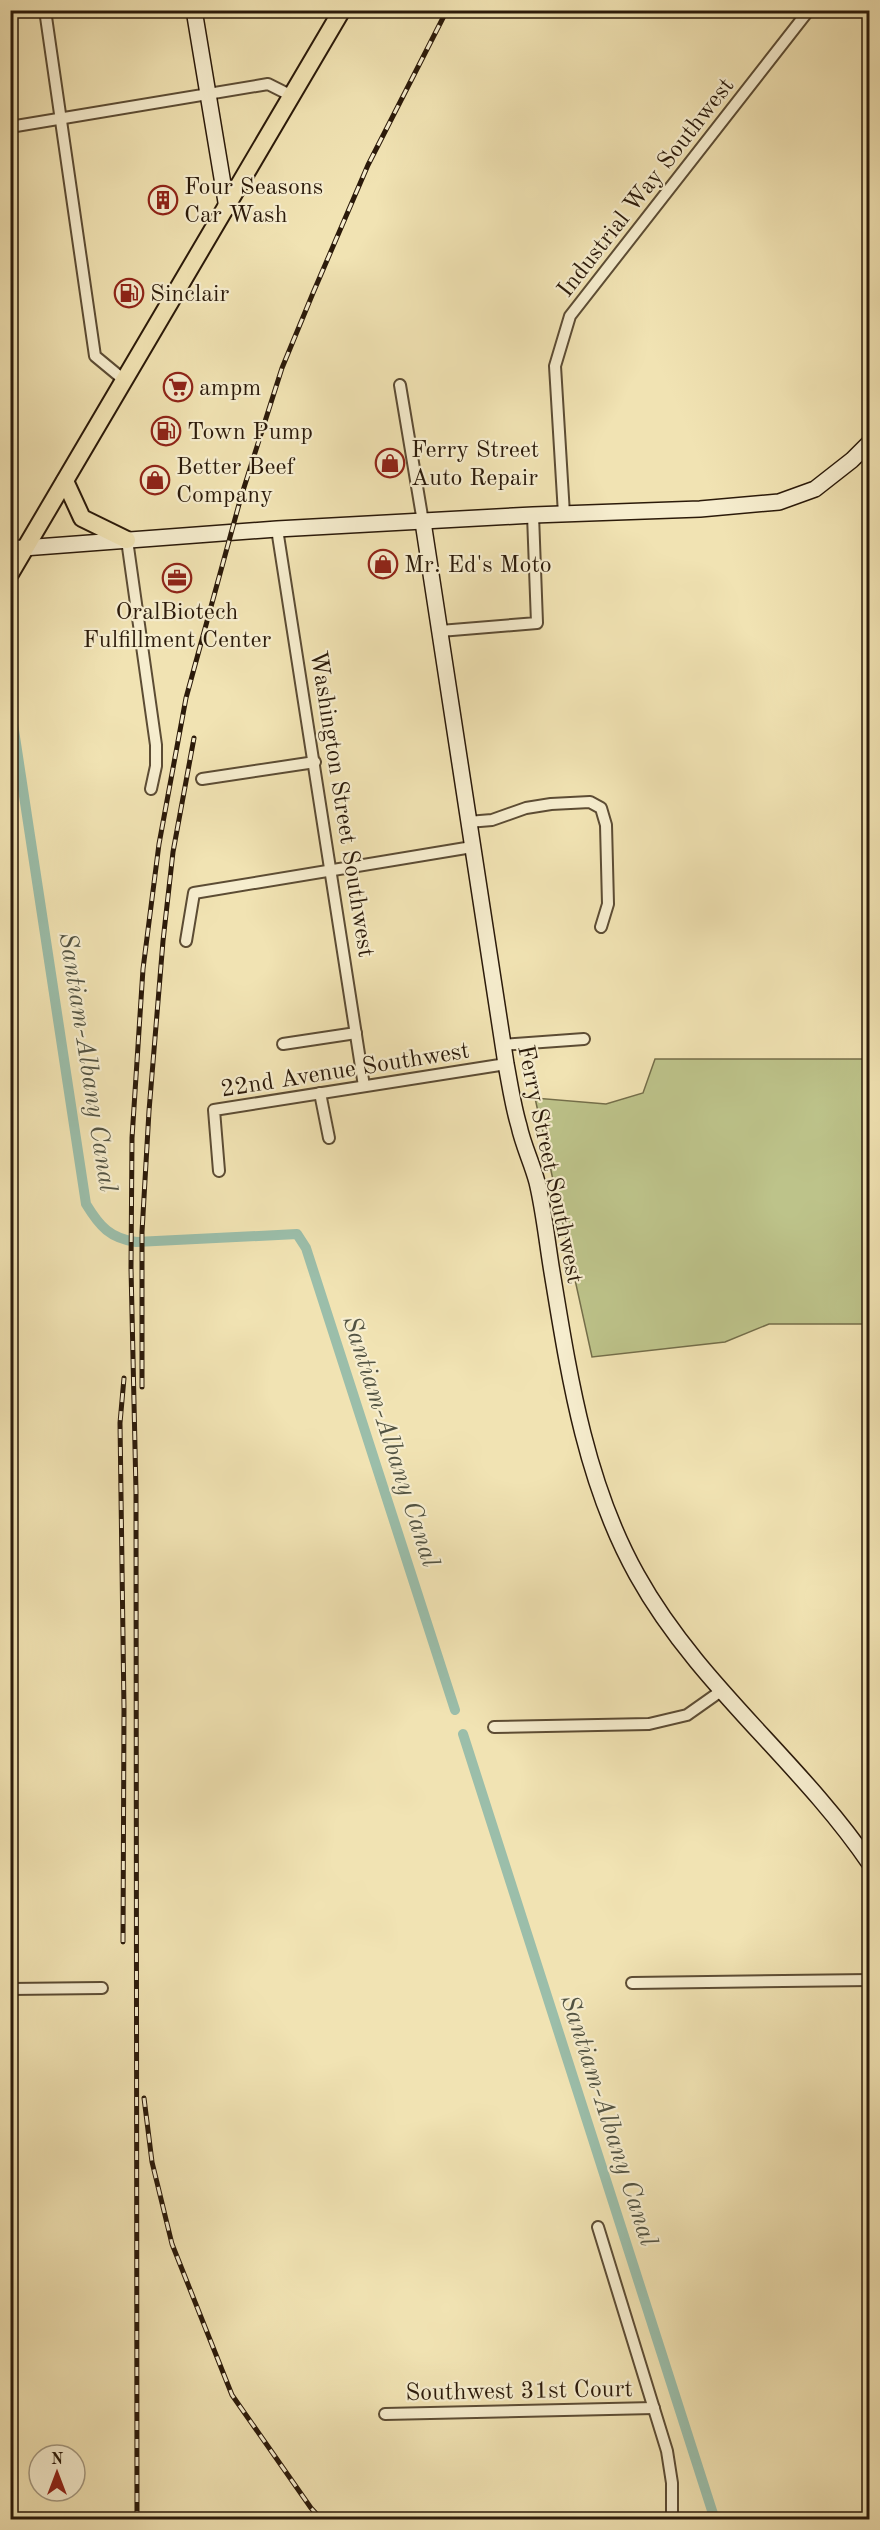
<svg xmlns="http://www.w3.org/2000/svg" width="880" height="2530" font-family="'Old Standard TT',serif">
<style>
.green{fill:#bdc38a;stroke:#746e4a;stroke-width:1.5}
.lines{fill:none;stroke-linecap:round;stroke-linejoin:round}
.canal{stroke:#9bbeaa;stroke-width:10}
.street-casing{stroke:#5c4c34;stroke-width:14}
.secondary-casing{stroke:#2b1a0a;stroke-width:18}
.primary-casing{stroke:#2b1a0a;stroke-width:20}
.street{stroke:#f6edce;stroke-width:10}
.secondary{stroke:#f6edce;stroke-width:15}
.primary{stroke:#f1e3b3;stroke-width:16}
.rail-casing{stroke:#2b1a0a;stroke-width:5}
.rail{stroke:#f6edce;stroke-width:3;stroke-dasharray:9;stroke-linecap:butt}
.labels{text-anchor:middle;stroke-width:4.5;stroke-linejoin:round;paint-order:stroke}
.poi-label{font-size:24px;fill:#2b1a0a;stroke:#f6edce;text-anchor:start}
.street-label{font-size:24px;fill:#2b1a0a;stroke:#f6edce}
.water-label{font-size:26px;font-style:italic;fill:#525342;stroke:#f6edce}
</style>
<rect width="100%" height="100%" fill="#f1e3b3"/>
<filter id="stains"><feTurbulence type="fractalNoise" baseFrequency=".00333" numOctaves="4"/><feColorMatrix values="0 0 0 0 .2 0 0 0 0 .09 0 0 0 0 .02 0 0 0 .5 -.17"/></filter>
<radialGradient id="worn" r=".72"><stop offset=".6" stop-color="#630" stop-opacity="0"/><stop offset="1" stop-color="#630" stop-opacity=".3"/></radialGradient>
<path class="green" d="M655,1059H869V1324H769L725,1342L592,1357L535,1098L606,1104L643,1093Z"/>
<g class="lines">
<g class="canal">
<path d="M10,704L86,1204C100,1227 110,1238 136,1242L297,1234L306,1248L455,1710"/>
<path d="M463,1734L715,2520"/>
</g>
<g class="street-casing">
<g id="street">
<path d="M45,10L95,356L124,380"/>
<path d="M10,127L268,84L292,96"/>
<path d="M400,385L423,522"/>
<path d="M564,514L555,366L570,316L809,10"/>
<path d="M277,529L364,1086"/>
<path d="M127,540L156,745V766L151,789"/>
<path d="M440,631L537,623L533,515"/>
<path d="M202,779L315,762"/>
<path d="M468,822L492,820L526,808L551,804L590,802L601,808L606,825L608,904L601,927"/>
<path d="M186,941L194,893L472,847"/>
<path d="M283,1044L356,1033"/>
<path d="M502,1045L584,1039"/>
<path d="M320,1093L329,1138"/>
<path d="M219,1171L214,1110L506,1064"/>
<path d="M494,1727L649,1724L687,1715L721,1691"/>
<path d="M632,1983L870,1980"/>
<path d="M10,1989L102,1988"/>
<path d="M598,2227L667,2451L672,2483V2520"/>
<path d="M385,2414L654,2408"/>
</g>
</g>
<g class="secondary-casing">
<g id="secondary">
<path d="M194,10L227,208"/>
<path d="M423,522L506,1064C510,1085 513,1106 519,1126C523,1145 532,1163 537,1182C544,1211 547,1242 552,1272C569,1375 585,1482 637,1575C698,1685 800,1761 870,1864"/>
<path d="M10,549L277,529L533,515L700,509L779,502L815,489L852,460L870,442"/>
</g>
</g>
<g class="primary-casing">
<g id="primary">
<path d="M65,481L82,518L127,540"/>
<path d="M10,574L342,10"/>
</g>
</g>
<use href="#street" class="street"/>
<use href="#secondary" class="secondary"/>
<use href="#primary" class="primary"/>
<g class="rail-casing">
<g id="rail">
<path d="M142,1387V1232L149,1111L163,941L173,852L194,738"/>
<path d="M123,1942L124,1709L120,1423L124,1378"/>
<path d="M144,2098L152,2162L172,2244L232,2395L311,2508L322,2520"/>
<path d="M137,2520L136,1492L131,1268L132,1138L143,969L159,844L186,698L241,497L282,368L313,293L368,165L447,10"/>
</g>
</g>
<use href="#rail" class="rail"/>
</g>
<defs>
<g id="building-ring" transform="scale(1.5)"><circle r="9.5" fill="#f6edce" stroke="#8f2418" stroke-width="1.5"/><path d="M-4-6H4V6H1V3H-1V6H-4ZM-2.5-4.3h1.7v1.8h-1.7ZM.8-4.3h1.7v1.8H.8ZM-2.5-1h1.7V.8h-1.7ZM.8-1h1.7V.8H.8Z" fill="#8f2418"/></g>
<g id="fuel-ring" transform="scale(1.5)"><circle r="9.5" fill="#f6edce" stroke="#8f2418" stroke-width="1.5"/><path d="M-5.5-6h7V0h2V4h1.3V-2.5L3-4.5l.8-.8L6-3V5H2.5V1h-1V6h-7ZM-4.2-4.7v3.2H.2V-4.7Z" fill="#8f2418"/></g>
<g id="supermarket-ring" transform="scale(1.5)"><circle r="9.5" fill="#f6edce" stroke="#8f2418" stroke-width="1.5"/><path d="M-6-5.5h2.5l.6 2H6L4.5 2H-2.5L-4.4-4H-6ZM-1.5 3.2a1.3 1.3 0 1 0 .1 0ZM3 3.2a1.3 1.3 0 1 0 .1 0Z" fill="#8f2418"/></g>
<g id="shop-ring" transform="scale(1.5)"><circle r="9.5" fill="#f6edce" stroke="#8f2418" stroke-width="1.5"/><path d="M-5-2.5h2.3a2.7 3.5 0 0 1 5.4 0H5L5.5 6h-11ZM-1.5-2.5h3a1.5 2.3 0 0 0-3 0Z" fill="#8f2418"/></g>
<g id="office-ring" transform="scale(1.5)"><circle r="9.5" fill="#f6edce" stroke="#8f2418" stroke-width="1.5"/><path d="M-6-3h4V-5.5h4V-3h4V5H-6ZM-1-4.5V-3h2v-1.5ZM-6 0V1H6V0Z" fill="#8f2418"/></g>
</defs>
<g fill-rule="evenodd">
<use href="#building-ring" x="163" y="200"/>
<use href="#fuel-ring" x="129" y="293"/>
<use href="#supermarket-ring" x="178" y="387"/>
<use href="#fuel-ring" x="166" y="431"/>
<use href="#shop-ring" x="390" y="463"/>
<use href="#shop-ring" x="155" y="480"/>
<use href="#shop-ring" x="383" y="564"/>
<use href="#office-ring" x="177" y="578"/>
</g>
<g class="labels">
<g class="poi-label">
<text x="184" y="194">Four Seasons<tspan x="184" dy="28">Car Wash</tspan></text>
<text x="150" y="301">Sinclair</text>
<text x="199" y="395">ampm</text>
<text x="187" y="439">Town Pump</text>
<text x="411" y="457">Ferry Street<tspan x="411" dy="28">Auto Repair</tspan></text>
<text x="176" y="474">Better Beef<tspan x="176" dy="28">Company</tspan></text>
<text x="404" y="572">Mr. Ed's Moto</text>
<text x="177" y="619" text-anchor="middle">OralBiotech<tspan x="177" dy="28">Fulfillment Center</tspan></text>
</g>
<g class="street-label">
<text transform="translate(645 187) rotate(-52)" y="8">Industrial Way Southwest</text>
<text transform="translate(343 804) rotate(81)" y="8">Washington Street Southwest</text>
<text transform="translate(345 1069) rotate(-9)" y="8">22nd Avenue Southwest</text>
<text transform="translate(551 1164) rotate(78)" y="8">Ferry Street Southwest</text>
<text transform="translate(519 2390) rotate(-1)" y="8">Southwest 31st Court</text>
</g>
<g class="water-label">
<text transform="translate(89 1062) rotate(81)" y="9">Santiam-Albany Canal</text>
<text transform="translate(392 1441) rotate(72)" y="9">Santiam-Albany Canal</text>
<text transform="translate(610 2120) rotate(72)" y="9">Santiam-Albany Canal</text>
</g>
</g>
<rect width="880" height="2530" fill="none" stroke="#f1e3b3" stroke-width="36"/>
<rect x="12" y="12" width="856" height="2506" fill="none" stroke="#2b1a0a" stroke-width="3"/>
<rect x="18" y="18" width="844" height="2494" fill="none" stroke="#2b1a0a" stroke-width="1.5"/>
<g transform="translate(57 2473)"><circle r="28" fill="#f6edce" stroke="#a59980" stroke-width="1.5"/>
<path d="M0-4.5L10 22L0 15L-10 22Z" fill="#8f2418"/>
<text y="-9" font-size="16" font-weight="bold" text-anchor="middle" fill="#2b1a0a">N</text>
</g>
<rect width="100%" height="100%" filter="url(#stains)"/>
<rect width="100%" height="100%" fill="url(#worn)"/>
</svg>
